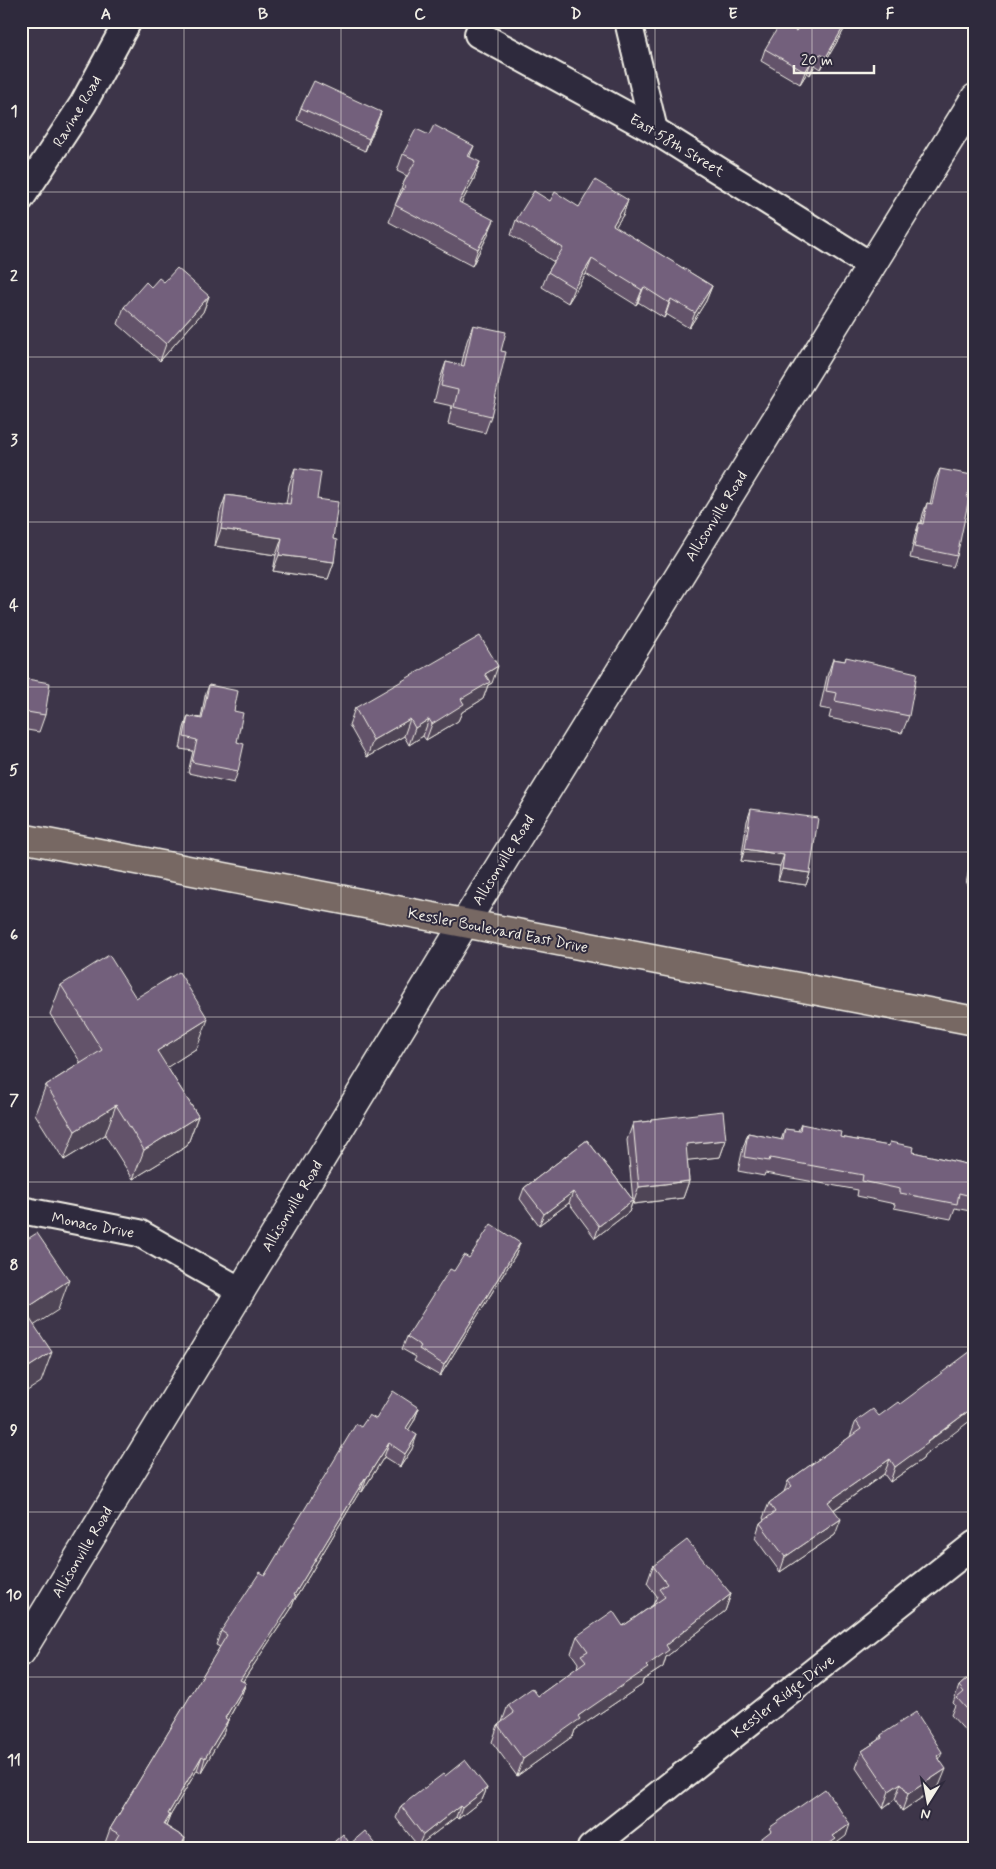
<svg xmlns="http://www.w3.org/2000/svg" width="996" height="1869" font-family="Mynerve,sans-serif">
<style>
.lines{fill:none;stroke-linecap:round;stroke-linejoin:round}
.street-casing{stroke:#f4f1e8;stroke-width:30}
.secondary-casing{stroke:#f4f1e8;stroke-width:31}
.primary-casing{stroke:#f4f1e8;stroke-width:31}
.street{stroke:#2f2a3d;stroke-width:26}
.secondary{stroke:#2f2a3d;stroke-width:28}
.primary{stroke:#776864;stroke-width:28}
.wall{fill:#63536a;stroke:#f4f1e8}
.shaded-wall{fill:#504456;stroke:#f4f1e8}
.building{fill:#73617b;stroke:#f4f1e8}
.grid{fill:none;stroke:#f4f1e8;stroke-width:1;stroke-opacity:0.55}
.labels{text-anchor:middle;stroke-width:4;stroke-linejoin:round;paint-order:stroke}
.street-label{font-size:15px;fill:#f4f1e8;stroke:#2f2a3d}
.neatline{fill:none;stroke:#f4f1e8;stroke-width:2}
.grid-label{font-size:16px;text-anchor:middle;font-weight:bold;fill:#f4f1e8}
</style>
<rect width="100%" height="100%" fill="#3d3549"/>
<filter id="ink" filterUnits="userSpaceOnUse"><feTurbulence type="fractalNoise" baseFrequency=".02" numOctaves="2"/><feDisplacementMap in="SourceGraphic" scale="10" xChannelSelector="R" yChannelSelector="G"/><feConvolveMatrix kernelMatrix="1 2 1 2 8 2 1 2 1" color-interpolation-filters="sRGB"/></filter>
<g filter="url(#ink)">
<g class="lines">
<g class="street-casing">
<g id="street">
<path d="M628,21L654,130"/>
<path d="M478,34L654,130L870,265"/>
<path d="M21,198L83,104L128,21"/>
<path d="M21,1210L139,1233L241,1291"/>
<path d="M591,1848L975,1544"/>
</g>
</g>
<g class="secondary-casing">
<path id="secondary" d="M21,1652L464,924L975,98"/>
</g>
<g class="primary-casing">
<path id="primary" d="M21,838L975,1021"/>
</g>
<use href="#street" class="street"/>
<use href="#secondary" class="secondary"/>
<use href="#primary" class="primary"/>
</g>
<g class="wall">
<path d="M810,21H848L845,28L821,69L815,65L810,75L807,73L800,84L761,61L765,49L796,31L808,25Z"/>
<path d="M301,108L381,112L377,123L365,151L297,120Z"/>
<path d="M429,135L474,146L470,156L474,179L461,203L487,237L472,266L389,222L403,184L407,176L397,171L403,154Z"/>
<path d="M628,200L623,215L615,227L712,286L706,301L689,328L666,314L664,318L638,302L636,305L586,274L568,303L542,287L548,272L554,262L511,235L516,220L550,201L579,207Z"/>
<path d="M164,282L209,296L203,312L160,361L118,324L124,307L151,287Z"/>
<path d="M473,325L501,351L491,416L485,433L448,424L452,406L434,402L440,379L446,362L461,366L467,341Z"/>
<path d="M295,468L317,499L333,539L334,562L328,579L273,571L276,555L215,546L220,512L226,495L286,504L289,485Z"/>
<path d="M940,469L967,498L957,556L953,567L910,558L915,535L919,523H921L923,514L927,503L930,504L935,480Z"/>
<path d="M846,657L909,716L902,733L829,718L831,710L820,708L827,676L833,659L845,661Z"/>
<path d="M21,678L45,715L39,732L21,729Z"/>
<path d="M492,683L488,685L483,699L462,712L458,721L426,740L423,736L409,745L404,736L367,757L349,725L355,708Z"/>
<path d="M209,685L234,711L237,742L238,771L234,783L188,773L193,751L180,749L184,728L188,716L201,718L205,696Z"/>
<path d="M751,809L810,873L806,885L778,881L780,866L741,861L747,821Z"/>
<path d="M975,838V885L966,884Z"/>
<path d="M61,985L136,998L197,1048L167,1067L198,1116L187,1146L133,1179L105,1135L64,1160L35,1114L46,1085L81,1063L50,1014Z"/>
<path d="M651,1119L726,1140L720,1157L687,1160L689,1181L683,1198L633,1204V1201L629,1212L595,1238L569,1203L539,1225L520,1199L524,1188L587,1140L633,1200L627,1140L633,1123L650,1121Z"/>
<path d="M801,1124L840,1137L888,1146L890,1142L913,1152L975,1166V1212L955,1208L951,1219L894,1208L895,1204L857,1196L858,1190L765,1173L764,1176L738,1171L743,1148L748,1133L781,1140L785,1129L798,1131Z"/>
<path d="M520,1243L516,1254L440,1376L414,1361L416,1357L402,1349L407,1337L454,1271L469,1258Z"/>
<path d="M419,1408L414,1421L408,1430L412,1449L400,1467L384,1457L362,1492L360,1491L294,1601L291,1609L243,1681L246,1683L241,1696L228,1720L223,1734L201,1772L197,1770L170,1816L166,1826L185,1838L182,1848H111V1847L105,1843L110,1829L220,1647L216,1645L221,1631L265,1575L361,1427L376,1419Z"/>
<path d="M879,1416L924,1456L923,1459L890,1482L884,1474L834,1510L835,1535L780,1572L755,1538L760,1523L764,1520L763,1518L769,1503L784,1492L788,1481L850,1437L856,1421Z"/>
<path d="M653,1566L731,1594L725,1611L666,1657L663,1667L643,1680L642,1685L575,1730L573,1736L517,1776L492,1742L498,1725L502,1722L508,1705L538,1696L577,1668L578,1663L571,1653L577,1636L623,1626L653,1605L657,1596L647,1583Z"/>
<path d="M975,1672V1732L970,1736L951,1715L955,1705L953,1703L959,1686Z"/>
<path d="M881,1735L940,1760L939,1786L902,1811L895,1799L883,1808L856,1768L862,1751L879,1740Z"/>
<path d="M445,1776L487,1788L482,1800L458,1819L456,1817L418,1846L396,1818L401,1806Z"/>
</g>
<g class="shaded-wall">
<path d="M847,21H848L845,28L821,69L826,57Z"/>
<path d="M820,54L815,65L810,75L814,63Z"/>
<path d="M811,62L807,73L800,84L805,72Z"/>
<path d="M381,112L377,123L365,151L369,139Z"/>
<path d="M480,162L474,179L453,219L459,202Z"/>
<path d="M628,200L623,215L607,240L613,225Z"/>
<path d="M494,220L487,237L472,266L478,249Z"/>
<path d="M592,259L586,274L568,303L574,288Z"/>
<path d="M712,286L706,301L689,328L695,313Z"/>
<path d="M644,287L638,302L636,305L642,290Z"/>
<path d="M209,296L203,312L160,361L166,344Z"/>
<path d="M671,299L666,314L664,318L669,303Z"/>
<path d="M221,529L282,538L276,555L215,546Z"/>
<path d="M279,555L334,562L328,579L273,571Z"/>
<path d="M498,666L492,683L488,685L483,699L462,712L458,721L426,740L432,724L461,699L485,674Z"/>
<path d="M410,719L404,736L367,757L373,740Z"/>
<path d="M429,719L423,736L409,745L415,728Z"/>
<path d="M745,849L784,855L780,866L741,861Z"/>
<path d="M782,869L810,873L806,885L778,881Z"/>
<path d="M208,1019L197,1048L146,1081L157,1051Z"/>
<path d="M116,1105L105,1135L64,1160L75,1131Z"/>
<path d="M198,1116L187,1146L133,1179L144,1150Z"/>
<path d="M726,1140L720,1157L680,1161L686,1144Z"/>
<path d="M689,1181L683,1198L633,1204L639,1187Z"/>
<path d="M573,1192L569,1203L539,1225L544,1214Z"/>
<path d="M633,1200L629,1212L595,1238L599,1226Z"/>
<path d="M520,1243L516,1254L440,1376L444,1365Z"/>
<path d="M69,1280L58,1310L21,1334L24,1310Z"/>
<path d="M52,1352L41,1382L21,1395V1372Z"/>
<path d="M975,1406V1417L924,1456L923,1459L890,1482L895,1467Z"/>
<path d="M419,1408L414,1421L401,1442L406,1428Z"/>
<path d="M417,1435L412,1449L400,1467L405,1454Z"/>
<path d="M389,1443L384,1457L362,1492L366,1479Z"/>
<path d="M890,1459L884,1474L822,1518L828,1502Z"/>
<path d="M365,1478L360,1491L294,1601L291,1609L235,1693L240,1680L294,1595Z"/>
<path d="M841,1519L835,1535L780,1572L785,1557Z"/>
<path d="M731,1594L725,1611L666,1657L663,1667L643,1680L642,1685L575,1730L573,1736L517,1776L523,1759L578,1716L646,1666L666,1645Z"/>
<path d="M246,1683L241,1696L221,1732L225,1718Z"/>
<path d="M228,1720L223,1734L201,1772L205,1758Z"/>
<path d="M975,1724V1732L970,1736Z"/>
<path d="M942,1752L936,1769L937,1756Z"/>
<path d="M202,1756L197,1770L170,1816L165,1829L159,1839L168,1814Z"/>
<path d="M946,1769L939,1786L902,1811L908,1794Z"/>
<path d="M901,1783L895,1799L883,1808L889,1791Z"/>
<path d="M487,1788L482,1800L458,1819L462,1808Z"/>
<path d="M460,1806L456,1817L418,1846L423,1835Z"/>
<path d="M850,1824L846,1836L834,1845L832,1848H823L833,1836Z"/>
</g>
<g class="building">
<path d="M810,21H847L826,57L820,54L814,63L811,62L805,72L765,49L781,22L796,31L802,22L808,25Z"/>
<path d="M314,81L381,112L369,139L301,108Z"/>
<path d="M434,125L474,146L468,156L480,162L459,202L494,220L478,249L395,205L405,186L403,184L416,160L403,154L416,129L429,135Z"/>
<path d="M595,180L628,200L613,225L712,286L695,313L671,299L669,303L644,287L642,290L592,259L574,288L548,272L563,248L516,220L534,191L550,201L555,192L579,207Z"/>
<path d="M177,268L209,296L166,344L124,307L146,282L151,287L159,278L164,282Z"/>
<path d="M473,325L506,332L501,351L506,352L491,416L454,407L458,390L441,386L446,362L464,366Z"/>
<path d="M295,468L321,472L317,499L338,502L333,539L337,540L334,562L279,555L282,538L221,529L226,495L290,504Z"/>
<path d="M940,469L972,475L967,498H969L957,556L914,547L919,523L923,524L927,503L932,504Z"/>
<path d="M480,636L498,666L485,674L490,682L461,699L464,704L432,724L429,719L415,728L410,719L373,740L355,708Z"/>
<path d="M846,657L917,673L909,716L835,701L837,693L826,691L833,659L845,661Z"/>
<path d="M21,678L50,683L45,715L21,711Z"/>
<path d="M209,685L238,691L234,711L243,713L237,742L244,744L238,771L192,762L197,740L184,737L188,716L202,719Z"/>
<path d="M751,809L818,818L810,873L782,869L784,855L745,849Z"/>
<path d="M975,848V873L970,872Z"/>
<path d="M109,955L136,998L179,972L208,1019L157,1051L198,1116L144,1150L116,1105L75,1131L46,1085L102,1050L61,985Z"/>
<path d="M723,1111L726,1140L686,1144L689,1181L639,1187L633,1123L651,1121V1119Z"/>
<path d="M801,1124L841,1132L840,1137L889,1146L890,1142L914,1147L913,1152L975,1166V1197L959,1193L957,1204L900,1193V1189L862,1181L863,1175L770,1158L769,1161L744,1157L748,1133L783,1140L785,1129L800,1131Z"/>
<path d="M587,1140L633,1200L599,1226L573,1192L544,1214L524,1188Z"/>
<path d="M491,1224L520,1243L444,1365L419,1349L421,1346L407,1337L450,1269L454,1271L464,1255L469,1258Z"/>
<path d="M37,1233L69,1280L24,1310L52,1352L21,1372V1243Z"/>
<path d="M975,1348V1406L927,1442L928,1443L895,1467L890,1459L828,1502L841,1519L785,1557L760,1523L775,1512L769,1503L792,1486L788,1481L861,1429L856,1421L873,1409L879,1416L898,1402L900,1404Z"/>
<path d="M393,1391L419,1408L406,1428L417,1435L405,1454L389,1443L366,1479L365,1478L294,1595L296,1596L240,1680L246,1683L225,1718L228,1720L205,1758L202,1756L168,1814L170,1815L164,1825L185,1838L180,1848H111L119,1834L110,1829L227,1635L221,1631L260,1572L265,1575L356,1424L361,1427L369,1415L376,1419Z"/>
<path d="M687,1540L731,1594L666,1645L669,1650L646,1666L648,1668L578,1716L580,1719L523,1759L498,1725L514,1713L508,1705L532,1688L538,1696L586,1661L581,1655L588,1651L577,1636L613,1611L623,1626L665,1597L659,1589L667,1584L653,1566Z"/>
<path d="M975,1672V1718L957,1698L964,1692L959,1686Z"/>
<path d="M916,1712L942,1752L937,1756L946,1769L908,1794L901,1783L889,1791L862,1751L882,1738L881,1735Z"/>
<path d="M465,1760L487,1788L462,1808L460,1806L423,1835L401,1806L443,1774L445,1776Z"/>
<path d="M825,1789L850,1824L833,1836L836,1839L823,1848H749L771,1831L769,1828Z"/>
<path d="M365,1831L379,1848H327L343,1834L350,1844Z"/>
</g>
</g>
<path class="grid" d="M184,21V1848M341,21V1848M498,21V1848M655,21V1848M812,21V1848M21,192H975M21,357H975M21,522H975M21,687H975M21,852H975M21,1017H975M21,1182H975M21,1347H975M21,1512H975M21,1677H975"/>
<g class="labels">
<g class="street-label">
<text transform="translate(77 111) rotate(-59)" y="5">Ravine Road</text>
<text transform="translate(677 145) rotate(31)" y="5">East 58th Street</text>
<text transform="translate(716 516) rotate(-58)" y="5">Allisonville Road</text>
<text transform="translate(503 860) rotate(-58)" y="5">Allisonville Road</text>
<text transform="translate(498 930) rotate(11)" y="5">Kessler Boulevard East Drive</text>
<text transform="translate(292 1206) rotate(-59)" y="5">Allisonville Road</text>
<text transform="translate(93 1225) rotate(11)" y="5">Monaco Drive</text>
<text transform="translate(82 1552) rotate(-59)" y="5">Allisonville Road</text>
<text transform="translate(783 1696) rotate(-38)" y="5">Kessler Ridge Drive</text>
</g>
</g>
<rect width="996" height="1869" fill="none" stroke="#2f2a3d" stroke-width="55"/>
<g transform="translate(928 1802) rotate(191)" stroke="#2f2a3d" stroke-width="4" paint-order="stroke">
<path d="M0-4L9 19L0 12L-9 19Z" fill="#f4f1e8"/>
<text y="-8" font-size="14" font-weight="bold" text-anchor="middle" fill="#f4f1e8">N</text>
</g>
<path d="M794 65v8h80v-8" fill="none" stroke="#f4f1e8" stroke-width="2.5"/>
<text x="801" y="65" font-size="15" fill="#f4f1e8" stroke="#2f2a3d" stroke-width="4" paint-order="stroke">20 m</text>
<rect x="28" y="28" width="940" height="1814" class="neatline"/>
<g class="grid-label">
<text x="106" y="19">A</text>
<text x="263" y="19">B</text>
<text x="420" y="19">C</text>
<text x="576" y="19">D</text>
<text x="733" y="19">E</text>
<text x="890" y="19">F</text>
<text x="14" y="116">1</text>
<text x="14" y="281">2</text>
<text x="14" y="445">3</text>
<text x="14" y="610">4</text>
<text x="14" y="775">5</text>
<text x="14" y="940">6</text>
<text x="14" y="1105">7</text>
<text x="14" y="1270">8</text>
<text x="14" y="1435">9</text>
<text x="14" y="1600">10</text>
<text x="14" y="1765">11</text>
</g>
</svg>
